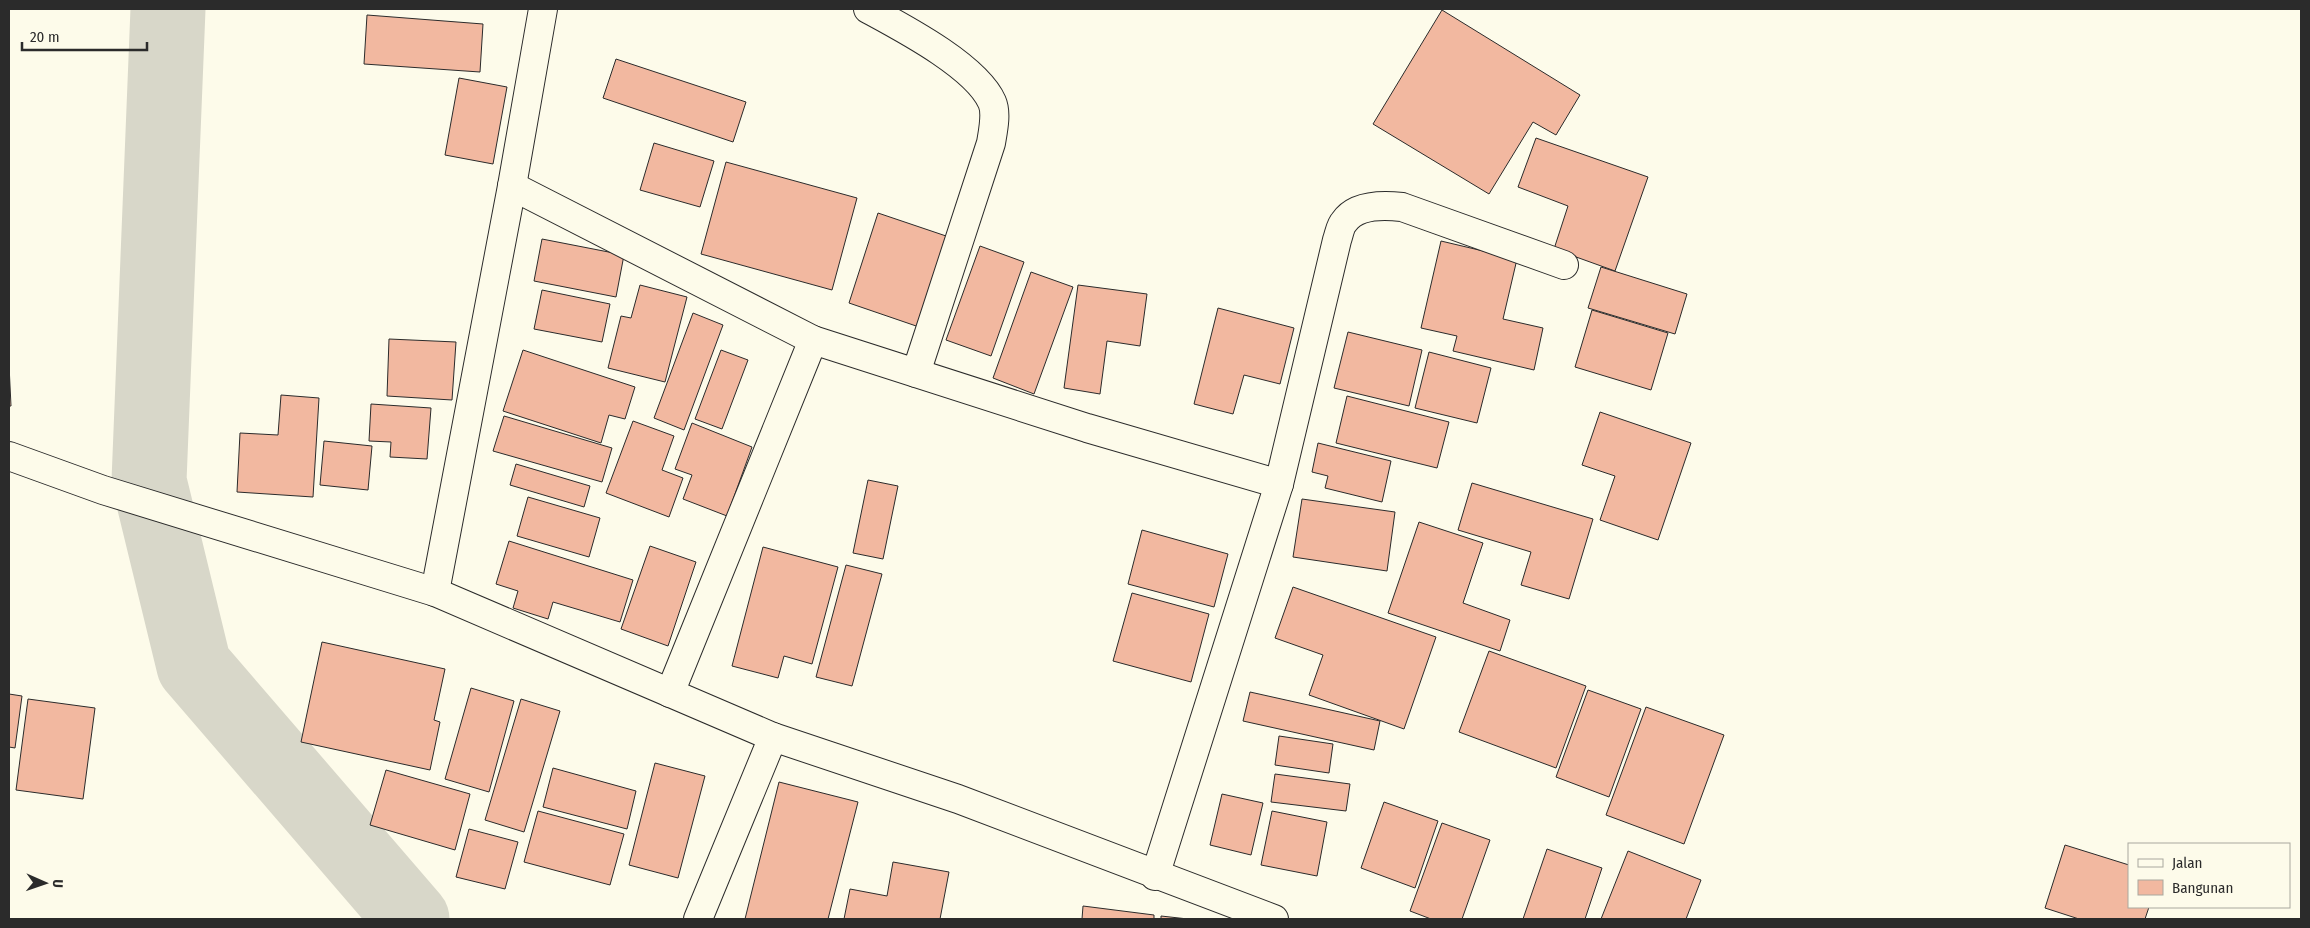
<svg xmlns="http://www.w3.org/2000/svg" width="2310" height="928" font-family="'Fira Sans Condensed',sans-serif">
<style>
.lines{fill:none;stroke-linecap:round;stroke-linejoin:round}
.river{stroke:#d8d7c9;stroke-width:75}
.building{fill:#f2b8a0;stroke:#2b2b2b}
.minor-casing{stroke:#2b2b2b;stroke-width:30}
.minor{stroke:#fdfbea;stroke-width:28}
</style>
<rect width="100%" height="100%" fill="#fdfbea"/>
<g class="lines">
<path class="river" d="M168,9L149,481L194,666L412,919"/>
</g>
<g class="building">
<path d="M1442,10L1580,95L1556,135L1533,122L1489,194L1373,124Z"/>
<path d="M367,15L483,24L480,72L364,64Z"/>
<path d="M616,59L746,102L733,142L603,98Z"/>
<path d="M459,78L507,87L493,164L445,155Z"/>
<path d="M1536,138L1648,177L1615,271L1554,249L1568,206L1518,187Z"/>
<path d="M654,143L714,161L700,207L640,190Z"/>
<path d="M726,162L857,198L832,290L701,254Z"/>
<path d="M878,213L952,238L922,328L849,303Z"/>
<path d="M542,239L624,255L616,297L534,281Z"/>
<path d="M1441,241L1517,259L1503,319L1543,328L1534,370L1453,351L1457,336L1421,328Z"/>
<path d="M980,246L1024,262L991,356L946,340Z"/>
<path d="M1601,267L1687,294L1675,334L1588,308Z"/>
<path d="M1031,272L1073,287L1034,394L993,378Z"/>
<path d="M640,285L687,297L665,382L608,368L621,316L631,318Z"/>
<path d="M1078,285L1147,294L1140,346L1107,341L1100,394L1064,388Z"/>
<path d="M542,290L610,304L602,342L534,329Z"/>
<path d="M1218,308L1294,328L1280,384L1244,375L1233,414L1194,404Z"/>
<path d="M1592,310L1668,333L1651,390L1575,367Z"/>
<path d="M693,313L723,325L684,430L654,418Z"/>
<path d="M1348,332L1422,350L1409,406L1334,388Z"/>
<path d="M389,339L456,342L452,400L387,396Z"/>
<path d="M523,350L635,387L625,419L609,415L601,443L503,411Z"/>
<path d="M721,350L748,360L722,429L695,419Z"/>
<path d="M1429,352L1491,368L1477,423L1415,408Z"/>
<path d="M9,365L11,406H9Z"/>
<path d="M281,395L319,398L313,497L237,492L240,433L278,435Z"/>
<path d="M1347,396L1449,422L1437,468L1336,443Z"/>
<path d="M371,404L431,408L427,459L390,457L391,442L369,441Z"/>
<path d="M1600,412L1691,443L1658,540L1600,520L1615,476L1582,465Z"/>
<path d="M504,416L612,448L602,482L493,451Z"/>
<path d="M633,421L674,436L662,470L683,478L669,517L606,493Z"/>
<path d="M692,423L752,447L727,516L683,499L692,475L675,469Z"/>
<path d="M324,441L372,446L368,490L320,485Z"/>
<path d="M1318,443L1391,461L1382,502L1325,488L1328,476L1312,472Z"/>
<path d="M516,464L590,486L584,507L510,485Z"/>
<path d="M868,480L898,486L883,559L853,553Z"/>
<path d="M1472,483L1593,519L1569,599L1521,585L1531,552L1458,530Z"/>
<path d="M528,497L600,518L589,557L517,536Z"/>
<path d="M1302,499L1395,512L1387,571L1293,557Z"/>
<path d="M1419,522L1483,543L1463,603L1510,620L1500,651L1388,613Z"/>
<path d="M1142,530L1228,554L1214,607L1128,584Z"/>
<path d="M509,541L633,580L620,622L553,602L548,619L513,608L518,591L496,584Z"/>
<path d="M650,546L696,562L668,646L621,629Z"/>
<path d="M763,547L838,567L812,664L784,656L778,678L732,666Z"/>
<path d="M846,565L882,574L852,686L816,677Z"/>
<path d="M1293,587L1436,637L1404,729L1309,695L1323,655L1275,638Z"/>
<path d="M1132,593L1209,614L1191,682L1113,661Z"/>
<path d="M322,642L445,669L434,720L440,722L430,770L301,742Z"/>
<path d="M1489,651L1586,686L1556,768L1459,732Z"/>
<path d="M471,688L514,701L489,792L445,779Z"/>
<path d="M1588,690L1641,709L1609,797L1556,777Z"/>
<path d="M1250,692L1380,721L1374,750L1243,721Z"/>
<path d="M9,694L22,696L15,748L9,747Z"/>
<path d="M28,699L95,708L83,799L16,790Z"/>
<path d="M521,699L560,711L524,832L485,820Z"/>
<path d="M1646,707L1724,735L1684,844L1606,815Z"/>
<path d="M1279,736L1333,744L1329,773L1275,765Z"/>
<path d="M655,763L705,776L678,878L629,865Z"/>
<path d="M553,768L636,791L627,829L543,807Z"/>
<path d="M386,770L470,794L455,850L370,825Z"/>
<path d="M1275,774L1350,784L1346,811L1271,802Z"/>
<path d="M779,782L858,802L828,919H745Z"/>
<path d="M1222,794L1263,803L1251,855L1210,845Z"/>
<path d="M1384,802L1438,821L1415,888L1361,868Z"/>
<path d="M538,811L624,834L610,885L524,862Z"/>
<path d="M1272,811L1327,822L1317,876L1261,865Z"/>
<path d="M1442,823L1490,840L1462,919H1431L1410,911Z"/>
<path d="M469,829L518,842L505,889L456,877Z"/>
<path d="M2065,845L2129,865V907H2149L2145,919H2079L2045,908Z"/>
<path d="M1547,849L1602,868L1585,919H1523Z"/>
<path d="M1628,851L1701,880L1686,919H1601Z"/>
<path d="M893,862L949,872L940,919H844L850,889L887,896Z"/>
<path d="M1083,906L1154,915V919H1082Z"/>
<path d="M1161,916L1188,919H1161Z"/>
</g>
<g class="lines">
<g class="minor-casing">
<g id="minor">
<path d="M868,9C903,28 976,66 992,102C997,113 993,131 991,143L916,373"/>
<path d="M512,186L813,340L1087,428L1279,484"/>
<path d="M9,456L103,490L435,592L773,737L958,799L1274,919"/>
<path d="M435,592L512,186L543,9"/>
<path d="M670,693L813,340"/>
<path d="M1155,876L1279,484L1337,240C1339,235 1340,226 1344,222C1356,204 1384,205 1402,207L1564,265"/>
<path d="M698,919L773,737"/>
</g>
</g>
<use href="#minor" class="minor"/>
</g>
<rect width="2310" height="928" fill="none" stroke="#2b2b2b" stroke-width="20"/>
<rect x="2128" y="843" width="162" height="65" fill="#fdfbea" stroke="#a9a89e"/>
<rect x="2138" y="859" width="25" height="8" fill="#fdfbea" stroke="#a9a89e"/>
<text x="2172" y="868" font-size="15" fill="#2b2b2b">Jalan</text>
<rect x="2138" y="880" width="25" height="15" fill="#f2b8a0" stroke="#a9a89e"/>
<text x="2172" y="893" font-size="15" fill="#2b2b2b">Bangunan</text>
<g transform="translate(45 883) rotate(92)" stroke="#fdfbea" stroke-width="4" paint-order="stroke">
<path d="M0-4L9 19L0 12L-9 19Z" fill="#2b2b2b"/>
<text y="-8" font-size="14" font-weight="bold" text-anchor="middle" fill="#2b2b2b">U</text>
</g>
<path d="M22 42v8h125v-8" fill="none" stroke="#2b2b2b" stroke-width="2.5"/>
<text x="30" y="42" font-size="15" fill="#2b2b2b" stroke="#fdfbea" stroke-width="4" paint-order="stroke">20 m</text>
</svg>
